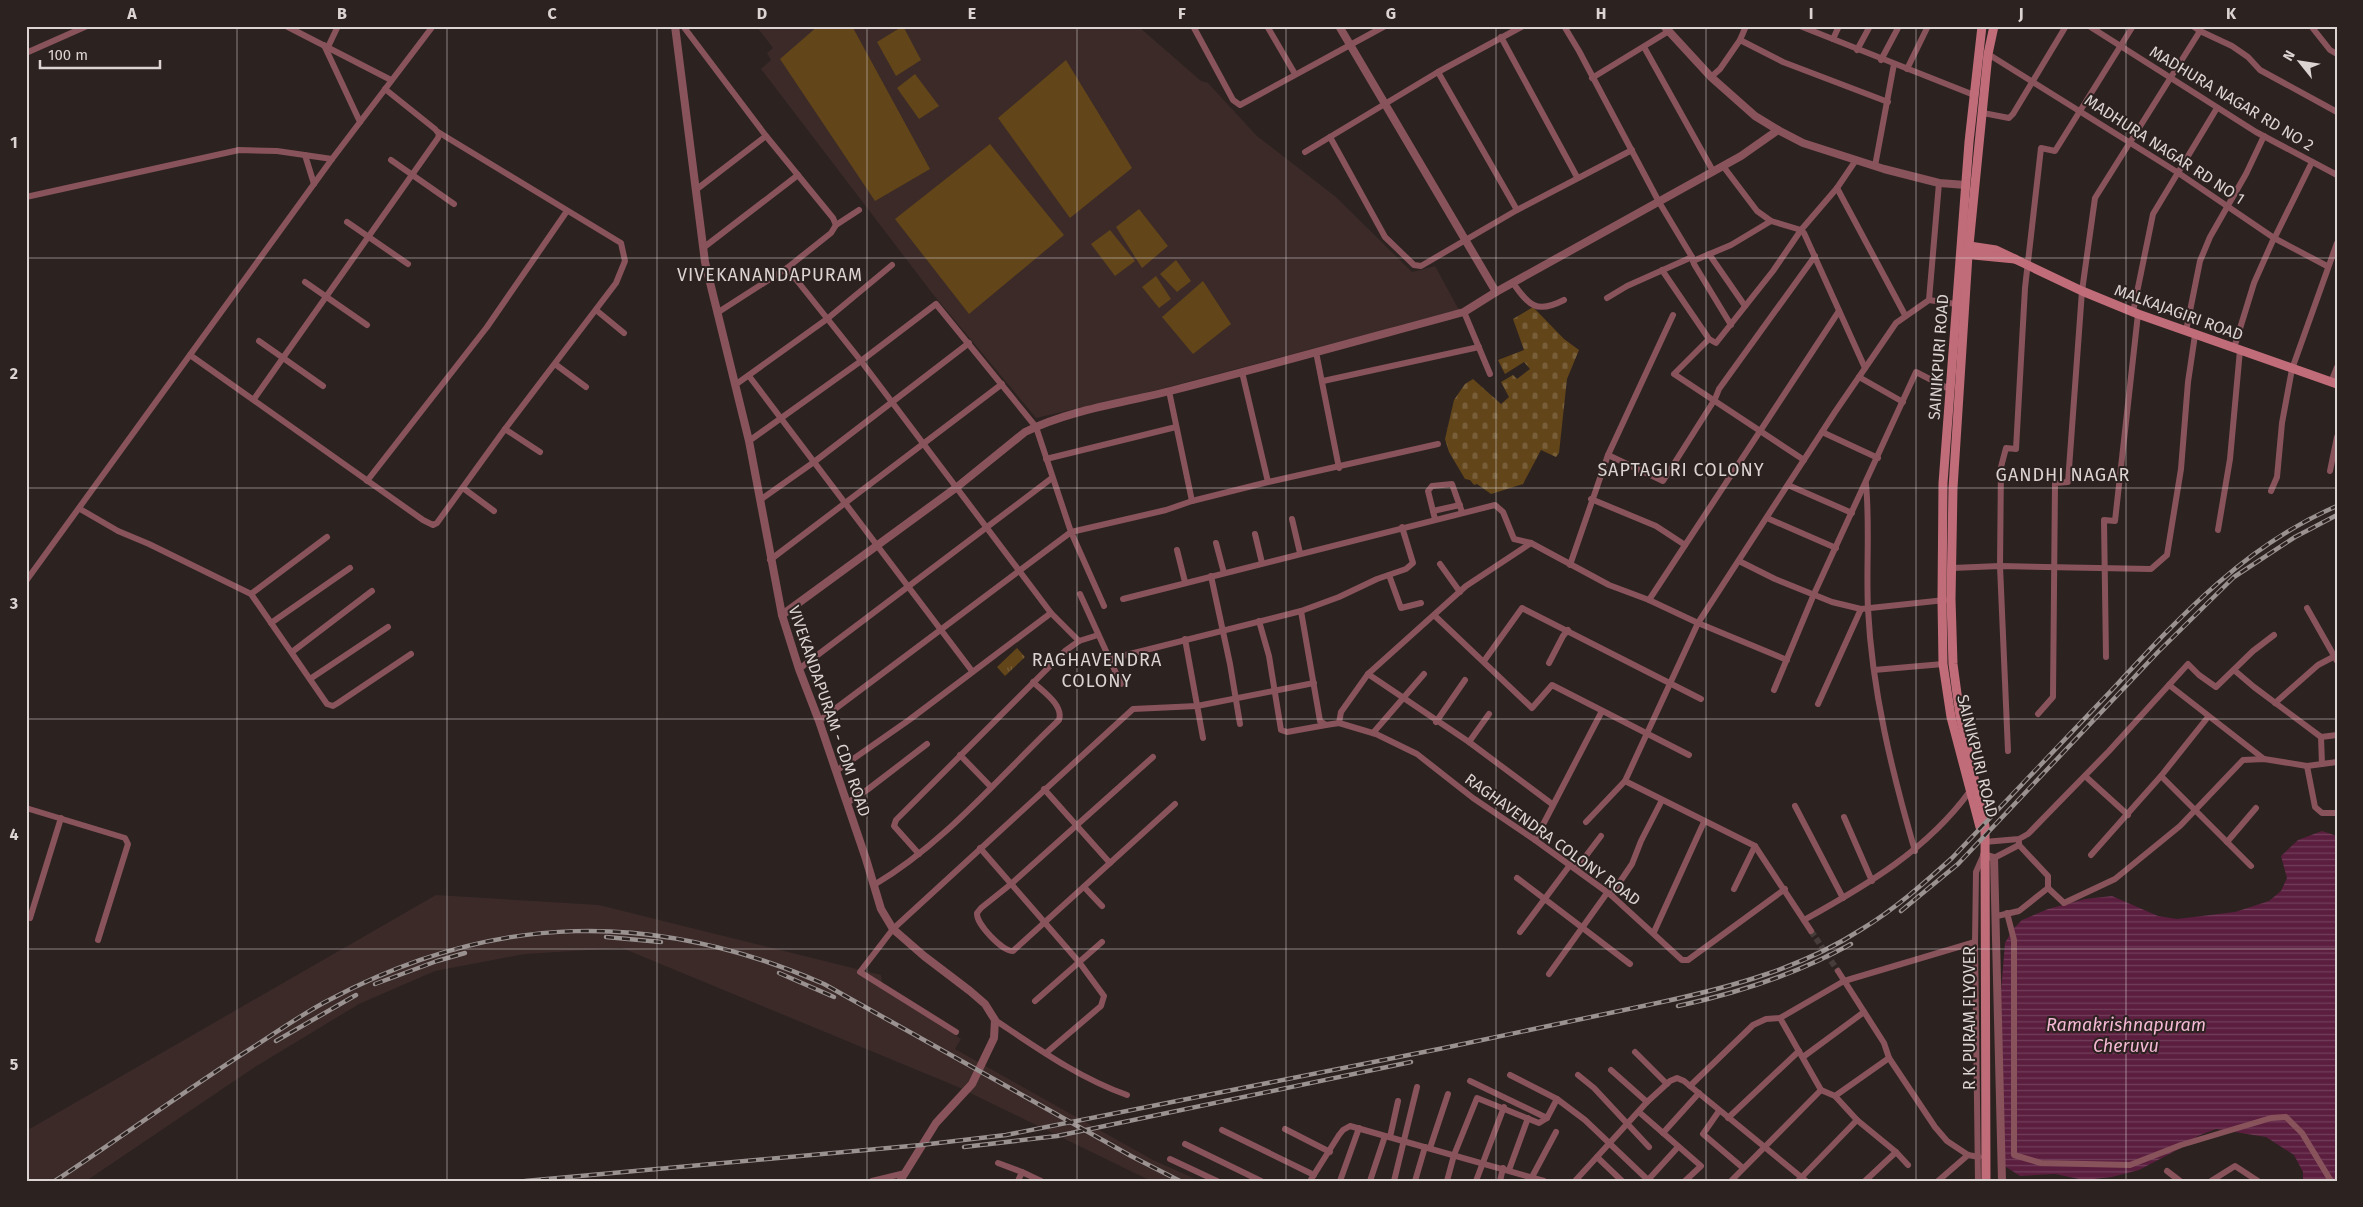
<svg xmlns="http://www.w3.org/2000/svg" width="2363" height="1207" font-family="'Fira Sans',sans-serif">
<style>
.built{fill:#3b2a28}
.grass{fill:url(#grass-tufts)}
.cemetery{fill:url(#cemetery-stones)}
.pitch{fill:#624519}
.water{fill:url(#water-rules)}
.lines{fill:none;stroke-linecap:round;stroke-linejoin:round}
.minor-tunnel{stroke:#463d3b;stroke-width:6;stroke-dasharray:6 3;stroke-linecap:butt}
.minor{stroke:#88535b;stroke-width:6}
.tertiary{stroke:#88535b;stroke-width:8}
.secondary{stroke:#c06c79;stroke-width:9}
.rail-casing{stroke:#9a9291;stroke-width:4.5}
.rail{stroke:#2c2220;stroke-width:2.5;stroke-dasharray:8;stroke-linecap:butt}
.grid{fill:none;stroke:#dbd4d3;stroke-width:1;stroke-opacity:0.55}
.labels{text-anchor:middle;stroke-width:4;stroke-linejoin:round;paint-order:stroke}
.street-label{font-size:16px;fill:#dbd4d3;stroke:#2c2220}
.neighbourhood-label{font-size:18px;letter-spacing:1px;fill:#dbd4d3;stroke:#2c2220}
.water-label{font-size:18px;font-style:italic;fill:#f3b8d4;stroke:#2c2220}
.neatline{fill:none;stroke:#dbd4d3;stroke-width:2}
.grid-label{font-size:16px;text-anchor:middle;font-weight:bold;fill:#dbd4d3}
</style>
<defs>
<pattern id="grass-tufts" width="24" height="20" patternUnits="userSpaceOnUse" patternTransform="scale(1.25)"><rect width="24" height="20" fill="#624519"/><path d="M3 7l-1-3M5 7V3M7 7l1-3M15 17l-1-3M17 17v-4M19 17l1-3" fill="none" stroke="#785f3a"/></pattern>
<pattern id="cemetery-stones" width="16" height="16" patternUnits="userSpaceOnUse" patternTransform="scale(1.25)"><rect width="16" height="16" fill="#624519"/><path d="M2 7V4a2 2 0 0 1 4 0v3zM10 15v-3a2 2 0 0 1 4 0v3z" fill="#785f3a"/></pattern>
<pattern id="water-rules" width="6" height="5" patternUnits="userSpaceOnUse" patternTransform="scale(1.25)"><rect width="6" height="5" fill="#5b1e3f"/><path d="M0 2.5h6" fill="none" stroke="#723e5a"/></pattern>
</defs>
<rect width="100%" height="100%" fill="#2c2220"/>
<g class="built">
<path d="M756,26H1138L1201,81L1208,83L1257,136L1336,197L1412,272L1435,266L1459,310L1161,389L1036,418L932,293L761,69L771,60L767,53L773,48Z"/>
<path d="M436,895L599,905L881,975L883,989L961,1039L955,1049L1153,1160L1200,1181H1151L958,1087L622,948L525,954L435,971L359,1004L255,1067L86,1181H26V1131Z"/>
</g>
<path class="grass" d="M1017,648L1025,657L1005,676L997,667Z"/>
<path class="cemetery" d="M1533,307L1564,339L1579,350L1567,379L1559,453L1556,457L1541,450L1523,484L1491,494L1477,484L1474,485L1470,480L1465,479L1449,452L1445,439L1454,400L1465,384L1473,379L1501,404L1509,397L1501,382L1513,375L1517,379L1530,369L1524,362L1505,374L1498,360L1524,350L1513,319Z"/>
<g class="pitch">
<path d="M818,26H852L930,169L875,201L780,59Z"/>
<path d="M903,26L921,60L896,76L877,42Z"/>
<path d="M1066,60L1132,168L1070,218L998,118Z"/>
<path d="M915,74L939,106L919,119L897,88Z"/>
<path d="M990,144L1064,235L969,314L895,219Z"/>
<path d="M1139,209L1168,246L1142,268L1116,227Z"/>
<path d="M1110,230L1135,261L1115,276L1091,244Z"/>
<path d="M1176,260L1191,281L1177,292L1160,274Z"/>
<path d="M1156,276L1171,299L1159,308L1142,287Z"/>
<path d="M1203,281L1231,324L1193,354L1162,317Z"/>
</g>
<path class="water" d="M2322,831L2337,836V1181H2303V1172L2294,1155L2266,1137L2216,1129L2198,1136L2177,1150L2139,1170L2112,1177L2084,1180L2055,1174L2020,1176L2003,1165L2001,992L2005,943L2013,929L2022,920L2048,909L2085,899L2112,896L2158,916L2177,919L2235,912L2269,901L2281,891L2287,878L2281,856L2298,840Z"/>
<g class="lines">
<path class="minor-tunnel" d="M1811,931L1838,971"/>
<g class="minor">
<path d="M286,26L391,80"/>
<path d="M683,26L766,136L833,218L836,225"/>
<path d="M1193,26L1233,100L1240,105L1385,26"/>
<path d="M1267,26L1295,74"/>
<path d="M1564,26L1579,51L1659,202L1692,257"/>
<path d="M1746,26L1740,40L1783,62L1888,102"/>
<path d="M1800,26L1974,95"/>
<path d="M2089,26L2256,132L2337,175"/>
<path d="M2311,26L2330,50L2337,54"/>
<path d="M2200,31L2232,46L2248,57L2260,70L2337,112"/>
<path d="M1501,37L1577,177"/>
<path d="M1833,39L1839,26"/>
<path d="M324,45L360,122"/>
<path d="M328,47L338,26"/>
<path d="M1644,47L1713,171"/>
<path d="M1857,50L1870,26"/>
<path d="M26,53L87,26"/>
<path d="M1988,54L2177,172L2274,238L2327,266"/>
<path d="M1881,60L1899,26"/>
<path d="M1907,69L1928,26"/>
<path d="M1438,72L1517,210"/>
<path d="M1711,77L1720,69L1740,40"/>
<path d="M1592,78L1669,31"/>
<path d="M1983,113L2009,118L2013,114L2066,26"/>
<path d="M1330,137L1385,237L1414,265L1421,266L1517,210L1632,150"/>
<path d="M1305,152L1438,72L1523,26"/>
<path d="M305,155L314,184"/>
<path d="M391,160L454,204"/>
<path d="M1856,160L1837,188L1905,315"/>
<path d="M1875,166L1894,64"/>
<path d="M697,189L766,136"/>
<path d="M26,197L239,150L277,151L332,159"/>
<path d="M1771,221L1801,230L1837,188"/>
<path d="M347,222L408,264"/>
<path d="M2275,237L2312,162"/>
<path d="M703,248L798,175"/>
<path d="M1709,254L1745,306"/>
<path d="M1693,261L1731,245L1771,221L1757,211L1723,166"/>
<path d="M787,268L861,361L1051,613L1079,641L1098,635"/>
<path d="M1662,270L1709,339"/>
<path d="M305,282L367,325"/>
<path d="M1513,283C1529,306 1537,314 1564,300"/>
<path d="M1607,298L1627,286L1692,257L1694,264L1731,325"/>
<path d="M1929,300L1956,304"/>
<path d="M596,310L624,333"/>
<path d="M1464,312L1490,374"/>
<path d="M2133,312L2153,214L2217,108"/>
<path d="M717,313L787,268L831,233L836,225L859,210"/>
<path d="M2186,331L2200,261L2210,237L2246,174L2264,136"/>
<path d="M259,341L323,386"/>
<path d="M2234,348L2254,283L2274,238"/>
<path d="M1316,352L1339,468"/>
<path d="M190,355L423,520L433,525L437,523L505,429L616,283L625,261L621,243L438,132"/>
<path d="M555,364L586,387"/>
<path d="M1242,372L1268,482"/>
<path d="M749,376L972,671"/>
<path d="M1859,377L1903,402"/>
<path d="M1323,381L1479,347"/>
<path d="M2331,382L2337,367"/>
<path d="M735,385L827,319L892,265"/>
<path d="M1169,391L1192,501"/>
<path d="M254,399L438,138L439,134L435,129L385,89"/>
<path d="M505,429L540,452"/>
<path d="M1822,432L1878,458"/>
<path d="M749,441L861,361L936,304L1036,427L1071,532L1104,606"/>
<path d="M1608,455L1663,481L1715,399L1719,389L1815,256"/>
<path d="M1046,459L1176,427"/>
<path d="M1804,460L1674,374L1709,339L1716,343L1773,271L1801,230L1804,233L1865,368"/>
<path d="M2330,471L2337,437"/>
<path d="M367,481L487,327L567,211"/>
<path d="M1866,484C1870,526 1866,567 1868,609C1872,691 1892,772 1915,851"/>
<path d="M1788,485L1852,513"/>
<path d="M463,488L494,511"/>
<path d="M2271,491L2277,477L2282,423L2292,369L2337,243"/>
<path d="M1591,499L1656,526L1685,545"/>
<path d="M760,500L814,462L969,343"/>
<path d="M80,509L118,531L149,544L251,594L327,704L333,706L338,703L411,654"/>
<path d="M1433,511L1460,505"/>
<path d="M1767,518L1836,548"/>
<path d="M1292,519L1300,553"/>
<path d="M1435,519L1428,491L1432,486L1452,484L1462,512"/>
<path d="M2218,530L2230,459L2240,350"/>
<path d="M1255,534L1262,563"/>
<path d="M1216,543L1224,573"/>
<path d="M1177,550L1185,582"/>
<path d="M770,560L1002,384"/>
<path d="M1739,561L1775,579L1832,602L1861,609L1945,600"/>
<path d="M1440,564L1460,592"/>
<path d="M1570,565L1608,455L1673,315"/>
<path d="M1952,568L2000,566L2151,569L2167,555L2181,469L2188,382L2195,335"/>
<path d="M1389,575L1401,608L1421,603"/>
<path d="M1211,576L1230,664L1240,724"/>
<path d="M26,581L332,159L433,26"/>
<path d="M251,594L327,537"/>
<path d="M1080,594L1121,684"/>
<path d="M1123,599L1495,505L1503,512L1514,539L1531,543L1609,585L1649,600L1698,623L1787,660"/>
<path d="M1649,600L1839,311"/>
<path d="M2307,608L2337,661"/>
<path d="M1301,611L1320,721L1326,725L1339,723L1376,734L1417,754L1473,798L1535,840L1611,895L1682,960H1688L1785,889"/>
<path d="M1434,615L1532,708L1552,685L1689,755"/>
<path d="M1259,621L1269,656L1281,730L1287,732L1326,725"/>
<path d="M271,623L350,568"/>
<path d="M1185,639L1203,738"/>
<path d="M292,652L372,591"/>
<path d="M2106,657L2104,520L2115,521L2138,314"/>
<path d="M1110,659L1301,611L1339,597L1377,579L1406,569L1413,563L1402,527"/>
<path d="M1484,661L1522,608L1701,699"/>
<path d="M1549,663L1563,636L1568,630"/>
<path d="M799,669L1052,478"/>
<path d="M1874,670L1943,664"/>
<path d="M2234,670L2254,687L2321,737L2337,735"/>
<path d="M1368,674L1469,742L1552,804"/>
<path d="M310,679L388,627"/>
<path d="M2169,685L2264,759"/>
<path d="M1774,690L1814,594L1916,372L1951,390"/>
<path d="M2275,703L2318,665L2337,655"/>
<path d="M1818,704L1861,609"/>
<path d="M2038,714L2053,697L2055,483L2068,482L2082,291L2095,198L2200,31L2193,26"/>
<path d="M819,721L1071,532L1166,510L1192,501L1268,482L1438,444"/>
<path d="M1436,722L1465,680"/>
<path d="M1339,723L1341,712L1368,674L1466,586L1531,543"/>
<path d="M1373,733L1424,674"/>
<path d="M2321,737L2322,764"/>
<path d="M1469,742L1489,714"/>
<path d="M2008,751L2000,566L2001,467L2006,448L2016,449L2025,288L2041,148L2055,151L2133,26"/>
<path d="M960,755L991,787"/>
<path d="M1153,757L1011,884L981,908L977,913C976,924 1002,951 1013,951L1175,804"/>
<path d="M2307,766L2315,807L2322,813H2337"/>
<path d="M836,771L909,720L1051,613"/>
<path d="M2085,776L2128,815"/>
<path d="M2161,776L2251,866"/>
<path d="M1625,781L1755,846L1811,931"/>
<path d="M1044,789L1110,863"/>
<path d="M847,803L867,790L927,744"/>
<path d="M1795,806L1843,898"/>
<path d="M26,808L125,838L128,844L98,940"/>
<path d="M1844,817L1872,881"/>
<path d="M1586,822L1625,781L1698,623L1835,412L1896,323L1929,300L1939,183"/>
<path d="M1535,840L1602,711"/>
<path d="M1984,842L2019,839L2028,834L2109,751L2188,664L2199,675L2216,687L2253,651L2274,635"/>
<path d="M2227,842L2256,808"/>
<path d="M2019,845L2048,876V888L2064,903L2115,879L2180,826L2243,760L2264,759L2307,766L2337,762"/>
<path d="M980,848L1079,962L1104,996L1101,1006L1046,1053"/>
<path d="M919,854L894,826L896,820L1065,651L1079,641"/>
<path d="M2091,855L2161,776L2208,717"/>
<path d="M1994,858L2019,845V842"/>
<path d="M1576,869L1601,836"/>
<path d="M1517,878L1630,964"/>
<path d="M874,885C945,843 1000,776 1059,720C1064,705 1042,691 1033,682"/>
<path d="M1084,887L1102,906"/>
<path d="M1734,889L1755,846"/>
<path d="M1611,895L1632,864L1641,841L1662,800"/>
<path d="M2007,913L2014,940V1155L2041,1163L2130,1165L2181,1145L2271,1118L2286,1117L2302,1133L2331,1181"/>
<path d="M1997,916L2019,911L2048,888"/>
<path d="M30,918L61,818"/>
<path d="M1804,920C1867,885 1927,850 1970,791"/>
<path d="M1520,932L1570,865"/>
<path d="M1654,932L1704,822"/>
<path d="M1838,971L1884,1043L1889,1058L1935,1127L1947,1141L1968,1155L1979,1157"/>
<path d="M1549,974L1607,893"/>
<path d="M1035,1001L1102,942"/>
<path d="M1780,1018L1821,1090L1835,1096L1857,1120L1798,1181"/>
<path d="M995,1020C1037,1048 1079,1078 1127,1095"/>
<path d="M956,1032L860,972L893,929L1133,709L1197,706L1314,683"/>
<path d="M1635,1052L1667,1084"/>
<path d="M1803,1057L1864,1012"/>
<path d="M1611,1070L1647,1102"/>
<path d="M1510,1075L1557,1099L1585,1120L1649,1181"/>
<path d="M1578,1075L1594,1088L1649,1147"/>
<path d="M1470,1081L1547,1118"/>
<path d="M1690,1086L1753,1025L1766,1019L1780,1018L1844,981L1975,942"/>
<path d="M1835,1096L1889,1058"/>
<path d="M1719,1111L1703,1134L1743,1168"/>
<path d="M1639,1112L1701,1166L1685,1181"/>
<path d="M1728,1118L1799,1051"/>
<path d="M1857,1120L1896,1152L1908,1165"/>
<path d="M1285,1129L1330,1152"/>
<path d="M1222,1130L1314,1175"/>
<path d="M1663,1133L1699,1093"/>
<path d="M1390,1137L1398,1101"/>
<path d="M1185,1144L1261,1181"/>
<path d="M1430,1148L1448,1094"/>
<path d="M1597,1157L1622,1181"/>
<path d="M1170,1159L1217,1181"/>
<path d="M998,1163L1022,1172"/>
<path d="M1509,1170L1528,1118"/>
<path d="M2167,1171L2180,1181"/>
<path d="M1532,1177L1556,1132"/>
<path d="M1648,1180L1678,1147"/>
<path d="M872,1181L905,1173"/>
<path d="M1018,1181L1022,1172L1041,1181"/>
<path d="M1310,1181L1339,1135L1343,1130L1350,1126L1544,1181"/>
<path d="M1340,1181L1359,1128"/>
<path d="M1370,1181L1385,1136"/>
<path d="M1394,1181L1417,1087"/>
<path d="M1415,1181L1425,1147"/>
<path d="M1447,1181L1454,1155L1477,1098L1539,1123L1547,1118L1557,1099"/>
<path d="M1476,1181L1504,1107"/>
<path d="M1500,1181L1503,1168"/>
<path d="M1575,1181L1647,1102L1670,1081L1677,1078L1684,1081L1806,1181"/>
<path d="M1731,1181L1821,1090"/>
<path d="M1865,1181L1896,1152"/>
<path d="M1938,1181L1968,1155"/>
<path d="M1978,1181L1975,942L1976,872L1983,856"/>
<path d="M2211,1181L2235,1166L2258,1181"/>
</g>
<g class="tertiary">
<path d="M675,26L705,262L749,441L782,615L799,669L819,721L866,859L881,909L893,929L924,956L970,991L985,1004L995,1020L994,1038L972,1084L936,1123L900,1181"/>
<path d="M1339,26L1496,292"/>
<path d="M1664,26L1711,77L1755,116L1778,130L1803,143L1884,169L1939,183L1966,185"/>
<path d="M782,615L957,487L1025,432C1072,409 1124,403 1174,390C1271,365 1368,338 1464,312L1496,292L1741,156L1778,130"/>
<path d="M1984,855L1994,858L2002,1181"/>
</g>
<g class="secondary">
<path d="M1963,245L1996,250L2082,291L2138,314L2337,384"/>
<path d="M1963,254L2015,259"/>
<path d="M1980,827L1951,717L1943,664L1942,600L1943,483L1969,142L1982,26"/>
<path d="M1986,1181L1985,826L1960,716L1953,664L1951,599L1953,488L1968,255L1988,54L1994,26"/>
</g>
<g class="rail-casing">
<g id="rail">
<path d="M1901,911L1958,864L2158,652L2234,577L2295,537L2337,515"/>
<path d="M606,937L661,942"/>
<path d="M779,973L834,997"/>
<path d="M375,984L437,961L465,953"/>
<path d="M1678,1006C1738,993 1797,974 1851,944"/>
<path d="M276,1041L356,995"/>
<path d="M964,1147L1057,1136L1411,1062"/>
<path d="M55,1181C122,1137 187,1089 255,1046C280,1030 305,1012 331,999C495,912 655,910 824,984L1131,1156L1180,1181"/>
<path d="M525,1181L921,1145L1006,1135L1444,1048L1662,1002C1731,987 1802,968 1862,929C1895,909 1923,884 1952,858C2004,803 2056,748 2108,694C2177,620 2242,547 2337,506"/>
</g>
</g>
<use href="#rail" class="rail"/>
</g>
<path class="grid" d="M237,26V1181M447,26V1181M657,26V1181M867,26V1181M1077,26V1181M1286,26V1181M1496,26V1181M1706,26V1181M1916,26V1181M2126,26V1181M26,258H2337M26,488H2337M26,719H2337M26,949H2337"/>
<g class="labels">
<g class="street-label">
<text transform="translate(2232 98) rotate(31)" y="6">MADHURA NAGAR RD NO 2</text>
<text transform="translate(2165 149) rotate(33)" y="6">MADHURA NAGAR RD NO 1</text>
<text transform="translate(2179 312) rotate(20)" y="6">MALKAJAGIRI ROAD</text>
<text transform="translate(1938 357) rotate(-86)" y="6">SAINIKPURI ROAD</text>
<text transform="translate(830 711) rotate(71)" y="6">VIVEKANDAPURAM - CDM ROAD</text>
<text transform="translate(1978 756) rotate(76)" y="6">SAINIKPURI ROAD</text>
<text transform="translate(1553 839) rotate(36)" y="6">RAGHAVENDRA COLONY ROAD</text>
<text transform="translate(1969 1018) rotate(-90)" y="6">R K PURAM FLYOVER</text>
</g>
<g class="neighbourhood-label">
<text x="770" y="281">VIVEKANANDAPURAM</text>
<text x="1681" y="476">SAPTAGIRI COLONY</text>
<text x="2063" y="481">GANDHI NAGAR</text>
<text x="1097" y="666">RAGHAVENDRA<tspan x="1097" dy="21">COLONY</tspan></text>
</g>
<g class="water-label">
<text x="2126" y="1031">Ramakrishnapuram<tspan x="2126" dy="21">Cheruvu</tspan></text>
</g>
</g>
<rect width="2363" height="1207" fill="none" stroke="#2c2220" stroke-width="55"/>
<g transform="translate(2300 62) rotate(300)" stroke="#2c2220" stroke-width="4" paint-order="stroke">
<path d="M0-4L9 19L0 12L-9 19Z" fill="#dbd4d3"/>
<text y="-8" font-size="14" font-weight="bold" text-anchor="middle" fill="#dbd4d3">N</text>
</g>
<path d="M40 60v8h120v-8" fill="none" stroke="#dbd4d3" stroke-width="2.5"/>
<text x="48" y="60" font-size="15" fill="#dbd4d3" stroke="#2c2220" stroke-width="4" paint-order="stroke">100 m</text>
<rect x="28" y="28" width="2308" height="1152" class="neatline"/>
<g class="grid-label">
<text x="132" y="19">A</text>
<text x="342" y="19">B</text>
<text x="552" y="19">C</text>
<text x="762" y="19">D</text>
<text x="972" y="19">E</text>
<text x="1182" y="19">F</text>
<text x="1391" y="19">G</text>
<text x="1601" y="19">H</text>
<text x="1811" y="19">I</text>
<text x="2021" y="19">J</text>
<text x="2231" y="19">K</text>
<text x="14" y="148">1</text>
<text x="14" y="379">2</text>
<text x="14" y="609">3</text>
<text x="14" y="840">4</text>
<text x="14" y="1070">5</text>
</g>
</svg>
